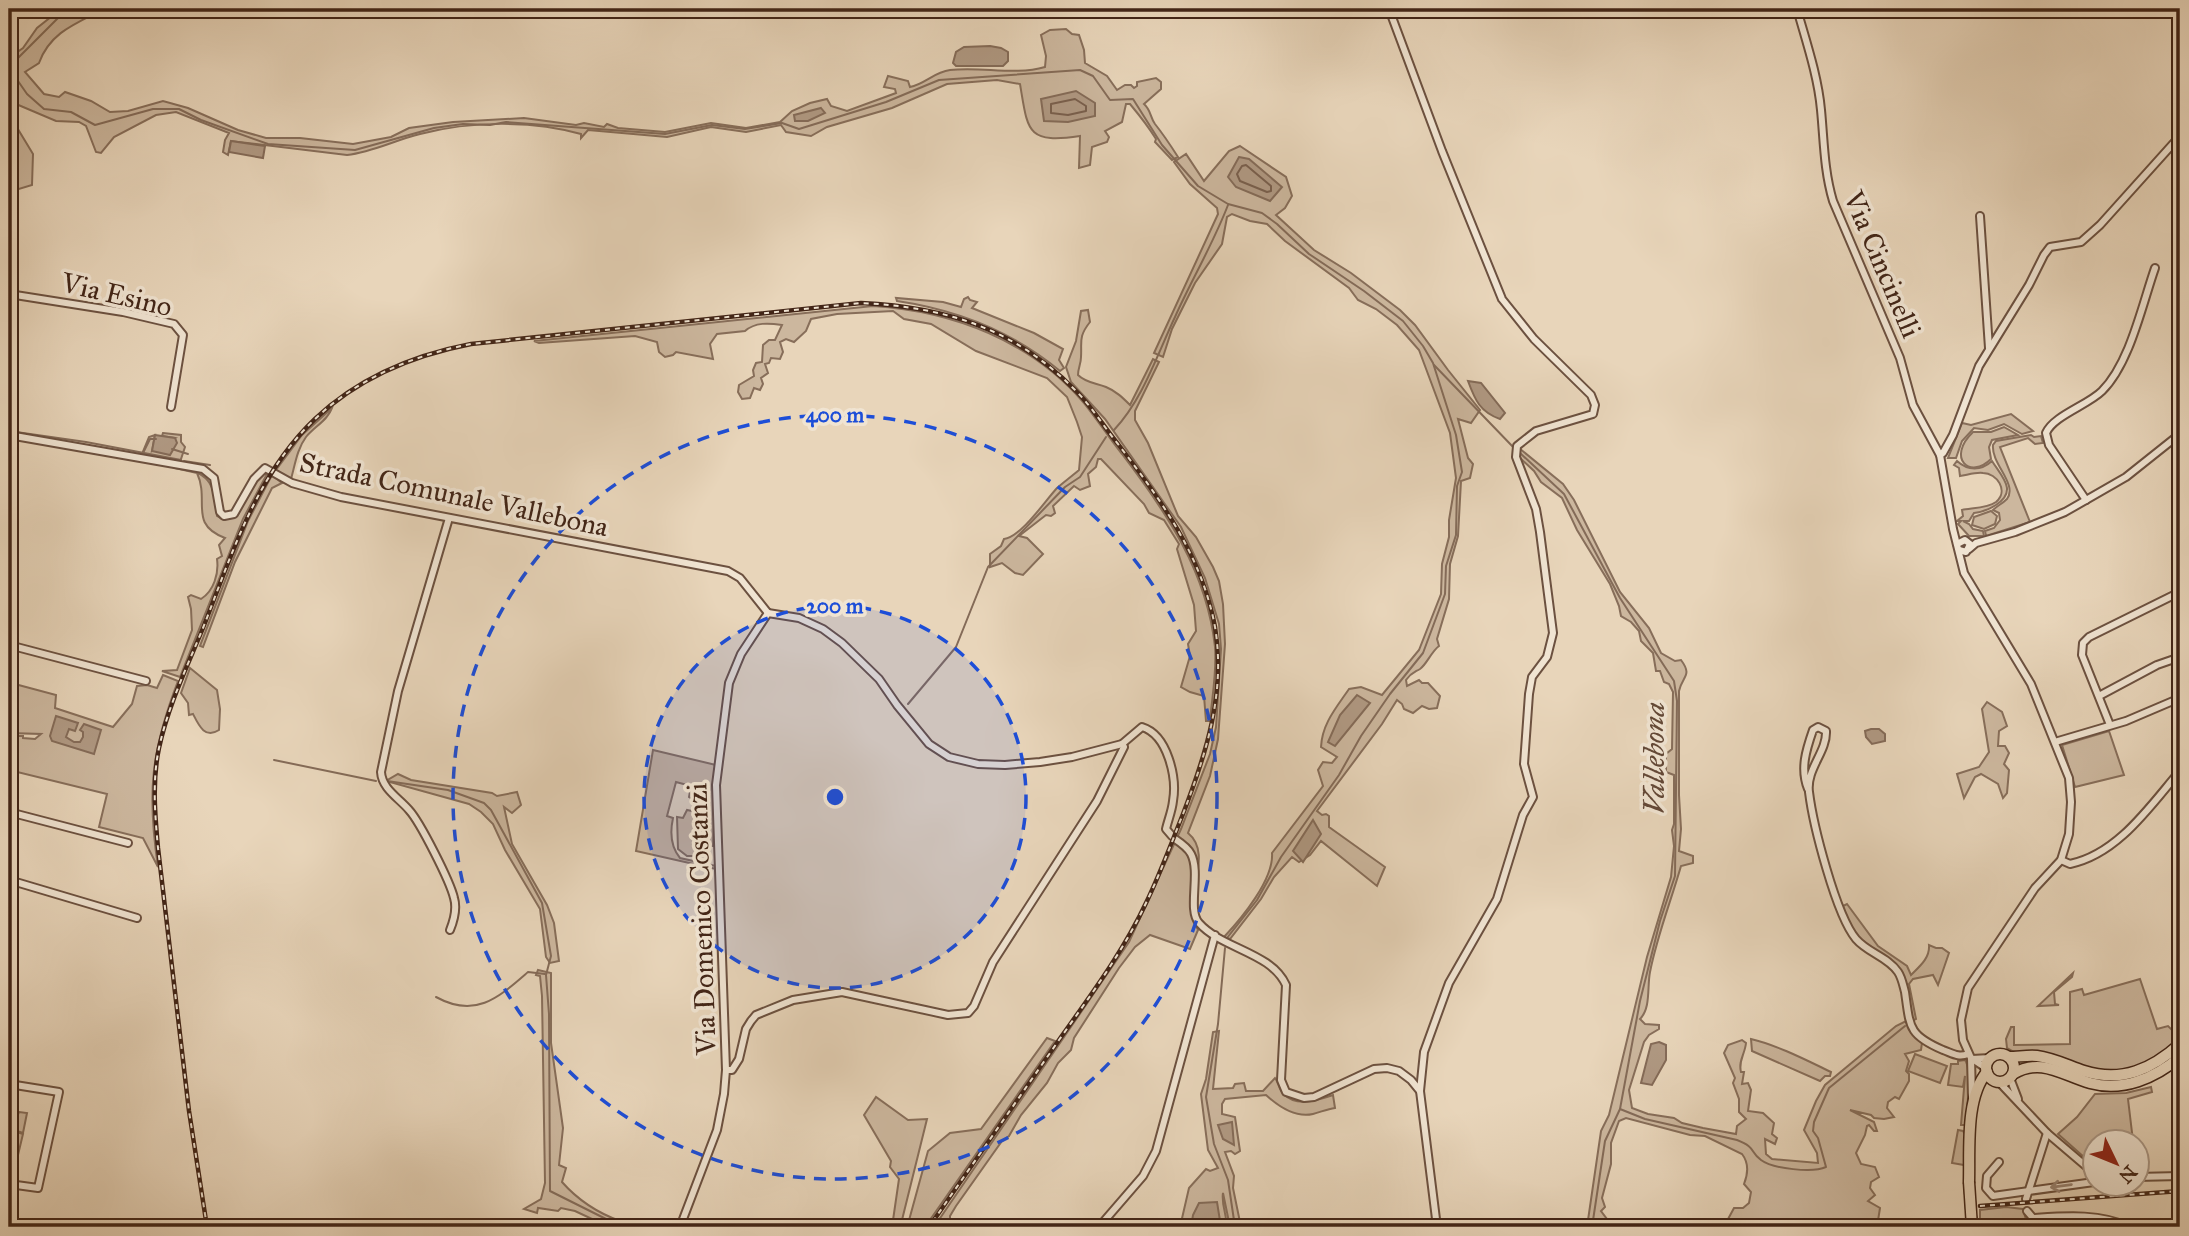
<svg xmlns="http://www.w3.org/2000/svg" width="2189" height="1236" font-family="'IM FELL Great Primer',serif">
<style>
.green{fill:#ccb79e;stroke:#876e5a;stroke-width:2}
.water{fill:#b09983;stroke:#846b58;stroke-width:2}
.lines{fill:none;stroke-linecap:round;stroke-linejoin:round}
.shore{stroke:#795f4d;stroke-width:2}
.stream{stroke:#846b58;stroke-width:2}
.street-casing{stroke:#6c5140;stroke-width:10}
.primary-casing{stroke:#422517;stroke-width:13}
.street{stroke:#f0e4d2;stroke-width:6}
.primary{stroke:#e8d5ba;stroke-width:10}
.rail-casing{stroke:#422517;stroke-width:4.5}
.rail{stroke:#f0e4d2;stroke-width:2;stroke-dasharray:5;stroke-linecap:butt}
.primary-bridge-casing{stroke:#422517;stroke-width:13;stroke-linecap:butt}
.primary-bridge{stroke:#e8d5ba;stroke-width:10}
.oneway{stroke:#998474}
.ring{fill:none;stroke:#1d4ed8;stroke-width:3.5;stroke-dasharray:12 9}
.labels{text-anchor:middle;stroke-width:7;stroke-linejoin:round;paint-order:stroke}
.street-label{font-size:28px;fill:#422517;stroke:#f0e4d2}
.water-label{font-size:30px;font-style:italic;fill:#634837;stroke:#f0e4d2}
.centre{fill:#1d4ed8;stroke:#f0e4d2;stroke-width:3.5}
.ring-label{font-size:21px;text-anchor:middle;font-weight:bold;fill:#1d4ed8;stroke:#f0e4d2;stroke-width:7;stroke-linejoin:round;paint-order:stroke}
</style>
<rect width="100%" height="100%" fill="#e8d5ba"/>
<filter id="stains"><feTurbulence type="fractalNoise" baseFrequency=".00286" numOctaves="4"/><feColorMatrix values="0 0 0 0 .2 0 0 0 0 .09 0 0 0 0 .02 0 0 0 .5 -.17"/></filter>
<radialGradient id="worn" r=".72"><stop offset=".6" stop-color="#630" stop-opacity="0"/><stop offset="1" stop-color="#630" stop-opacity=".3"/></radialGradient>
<g class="green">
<path d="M61,9H104C77,23 50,32 39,63L25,72L44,94L59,97L65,92L91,101L110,112L128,111L163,101L188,108L238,130L266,138H300L353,144L391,137L409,128L453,122L524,118L576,125L584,123L604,127L607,124L618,128L665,132L711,123L746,128L780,122L792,111L810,103L827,99L831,106L847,111L896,93L895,89L884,87L888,76L908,81L910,87C925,84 934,72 950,70C982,66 1014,76 1045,67L1046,56L1041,35L1050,30L1066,29L1072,34L1079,35L1084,50L1085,63L1107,76L1117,90L1125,85H1131L1134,88L1137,86V82L1156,78L1161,82V89L1144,104C1151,110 1150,117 1155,124C1163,134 1171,146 1178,157L1172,160L1155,142L1156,139C1148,126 1140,116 1130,104H1126L1122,122L1105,131L1109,137L1107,142L1092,147L1090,165L1079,168L1080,136C1026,144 1028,131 1020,84L997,80L947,84L892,108L827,127L811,136L786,132L781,125L746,132L711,127L667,137L588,130L581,138V134C532,120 470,121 420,134C395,140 373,152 347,155L231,141L228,155L223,152L225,140L229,133L176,112L156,115L114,137L101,153L96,152L86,126L79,122L56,121L9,101V58L23,48L37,28Z"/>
<path d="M9,118L13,121L33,154L32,185L9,192Z"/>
<path d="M1240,146L1286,177L1292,196L1285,208L1276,215L1314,250L1351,273L1400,310L1415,325L1448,370L1480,410L1471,423L1458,419L1468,458L1473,464L1470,478L1461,481L1458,536L1450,564L1449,599L1437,639L1439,646C1431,652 1427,664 1420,669C1413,673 1411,673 1406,680L1407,686L1419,680L1422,683H1428L1440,696L1437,708L1429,709L1422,706L1413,713L1404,709L1402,704L1397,700L1382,724L1317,811L1322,815L1326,814L1329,816V827L1385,867L1377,886L1321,841L1310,855L1299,862L1292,857L1274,877L1261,899L1230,939L1224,937C1242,918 1274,879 1272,853L1323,786L1318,770L1323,762L1332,763L1337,757L1321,747C1322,724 1336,708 1349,689L1361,687L1382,695L1419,650L1441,594L1442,564L1449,537V520L1456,478L1450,433L1419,350L1397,325L1376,309L1358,300L1349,288L1285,241L1267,224L1250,221L1232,214L1227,217L1222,244L1195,283L1172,329L1163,357L1154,353L1218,214L1217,208L1190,184L1174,162L1186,154L1204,181L1229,151Z"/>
<path d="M968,297L970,300L977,302L972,308L1034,333L1063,349L1059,360L1064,368L1060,371C1012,331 958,310 897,301L896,298L943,302L961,307L964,299Z"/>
<path d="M873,306C953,311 1031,341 1084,403C1097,419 1109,438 1122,454C1167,513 1207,572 1215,647C1217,672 1212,697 1210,721H1206L1204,696L1190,692L1181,687L1190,656L1188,644L1196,631L1194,605L1177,549L1179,544L1164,520L1149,513L1144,504L1101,459H1098L1096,467L1088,474L1090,486L1080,490L1074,486L1053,506L1055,513L1051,516L1046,515L1019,536L1027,538L1043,554L1023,575L1015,573L1002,563L990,567V554L1001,546L1004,539C1021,537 1045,501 1057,488C1064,482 1072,476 1079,470L1082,437L1077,422L1067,397L1047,378L976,351L931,324L904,319L893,311L837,314L811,319L806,331L794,342L786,339L780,342L783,352L780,359L771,358L769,363L765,364L768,373L761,378L763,384L760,390L754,388L750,398L742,399L738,392L739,385L754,376L753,370L756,363L762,362L763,345L769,340H775L782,325C769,323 755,322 745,331L717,334L710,344L713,359L676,352L673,355L665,357L659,352L657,342L635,336L539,343L534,341Z"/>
<path d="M1088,310L1090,322C1078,337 1082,342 1081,357C1081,364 1078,368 1078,375C1086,383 1096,383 1106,387C1116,391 1123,398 1130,405L1153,359L1159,362L1135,411V420L1148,443L1178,516L1196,537L1213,567L1219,581L1223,604L1225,644L1218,739L1210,776L1188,833C1215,855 1181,899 1198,930L1190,949L1150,935L1135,947L1119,968L1074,1038L1071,1050L1058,1063L1047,1083L1021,1115L1009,1136L1002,1141L956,1206L950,1216V1222L947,1227H934L1129,942L1181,829L1210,754L1216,727L1221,649L1219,624L1205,578L1181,527L1105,419L1071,382L1066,367L1076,341L1081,311Z"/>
<path d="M332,408C328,420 314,427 306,437C297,449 295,465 291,479L276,470L302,435Z"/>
<path d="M2011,414L2033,431L2022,434L2004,424L1988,430L1974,428L1962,441L1956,458H1948L1962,423L1971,425Z"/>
<path d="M2004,427L2018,435L1992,440L1989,447L1991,459C1970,480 1946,458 1973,432H1991Z"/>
<path d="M163,433L181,435V442L185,447L180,462L142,454L149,437L155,435L152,451L175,438L162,436Z"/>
<path d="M2031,435L2034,437L2041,436L2043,443L2035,444L2028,438L2000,447L2030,522L1986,536L1985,531L1994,528L2000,520L1999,513L1993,510C1997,506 2003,503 2007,499C2018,484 1991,464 1993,445L1996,441Z"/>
<path d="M1519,448L1563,484L1574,500L1620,592L1649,628L1661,653L1675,661L1681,660C1693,676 1682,676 1679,691V795L1681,829L1679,851L1693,856V863L1681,866C1671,901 1657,936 1650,972C1647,987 1651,1008 1640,1019L1645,1024L1659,1025V1029L1649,1035L1644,1042L1629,1090L1632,1108L1648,1114L1674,1118L1682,1123L1703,1128L1736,1134L1737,1126L1746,1119L1739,1112V1099L1733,1083L1735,1078L1724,1053L1728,1045L1742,1040L1746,1043C1745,1054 1738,1061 1741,1072H1744L1742,1084L1748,1083L1751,1090L1748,1111L1763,1113L1774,1123L1772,1134L1777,1138L1775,1144L1765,1139L1766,1154L1772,1159L1818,1163L1817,1153L1804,1130L1816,1101L1825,1085L1896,1026L1906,1021L1912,1034L1922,1043L1921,1050L1905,1054L1909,1061L1906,1071L1909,1074V1081L1899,1099L1895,1097L1888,1102L1887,1108L1894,1117L1884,1119L1874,1118L1871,1115L1850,1110L1874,1122L1877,1131H1874L1869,1125L1867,1126L1865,1135L1856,1153L1861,1164L1875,1167L1879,1177L1871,1182L1870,1188L1875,1195L1868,1201L1880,1208L1877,1227H1731L1727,1221L1734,1208H1743L1749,1203L1751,1192L1744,1184C1748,1174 1749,1163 1742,1154L1705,1136L1690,1135L1626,1118L1619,1121L1611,1143V1164L1602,1198L1605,1207L1601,1211L1613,1227H1587L1601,1131L1609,1115L1647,957L1671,877L1674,846L1672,830L1674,824V775L1666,772V754L1672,749L1673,692L1669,684L1664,682L1660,671H1656L1653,653L1641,641L1639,631L1631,622L1621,616L1619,606L1610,584L1577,530L1562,498L1541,482L1534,471L1519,457Z"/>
<path d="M1957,461C1968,471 1981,471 1992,461C2002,477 2018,491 1996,505C1988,510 1983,512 1974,513L1969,521H1963L1969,524L1973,529L1983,531L1984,536H1969L1958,524L1961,521H1957L1963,516L1962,510C1972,508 1988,508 1996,502C2009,491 1997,473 1983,473C1976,472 1967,475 1960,476L1959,468L1954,465Z"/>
<path d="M181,467C211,474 215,486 217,516L224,520L235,516L256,479L262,474H267L243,519L180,677L162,671L177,670L192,630L191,609L188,597L191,595L201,599C214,591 219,573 217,559L222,556L219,545L225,538C188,524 210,501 197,473L175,468Z"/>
<path d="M272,475L282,483L272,488L235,562L203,647L200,646L248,521Z"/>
<path d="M1991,511L1997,516L1995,524L1984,529L1972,525L1974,517Z"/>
<path d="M190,668L217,690L220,709L219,730C205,739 199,726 193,714L189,715L188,703L181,693Z"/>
<path d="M163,675L178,681C151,751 147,793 158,867L143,838L99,827L107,794L9,770V736H23V738L35,739L41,734L9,733L15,728L14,726L9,724V688L11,683L56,695L55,708L113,727L132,704L137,686L147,685L157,688Z"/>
<path d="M1987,702L2002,712L2007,726L1999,731L1998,746H2005L2009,753L2004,764L2009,770L2007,793L2003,798L1998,784L1981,774L1975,777L1964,798L1957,774L1979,767L1989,752L1982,709Z"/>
<path d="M2109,731L2124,775L2075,787L2062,745Z"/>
<path d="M653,750L716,765L713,846H700V856H687L678,849L677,817L683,818L687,810L692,811L694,800L689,797L691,786L676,782L667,816L673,818C670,832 670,846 680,858L716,866V869L636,851Z"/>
<path d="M398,774L411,780L492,793L497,796L517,792L521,805L512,813L504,807L512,844L547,905L554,923L559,961L550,963L546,957L540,909L505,850L493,824L481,812L469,804L386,781Z"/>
<path d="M1847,904L1878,946L1907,966L1911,975C1920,966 1930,958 1929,945L1936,948H1942L1949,953L1938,985L1933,975L1913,979L1909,984L1916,1019L1912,1021L1901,973L1858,939L1841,907Z"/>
<path d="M538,970L551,973V1043L563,1128L559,1165L566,1168L562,1182C577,1199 598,1213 620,1221C627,1224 635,1223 642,1227H609L575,1211L561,1208L558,1211L538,1208L537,1213L524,1209L541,1199L545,1183L542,996L540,976L536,975Z"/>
<path d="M2073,973L2072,977L2054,992L2055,1004L2059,1005L2038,1006Z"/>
<path d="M2140,979L2157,1029L2168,1026L2172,1030L2180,1023C2180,1059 2120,1078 2090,1071C2074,1067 2059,1058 2044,1053C2032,1050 2017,1056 2007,1048L2006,1039L2011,1027H2014V1045L2070,1044V992L2082,989L2084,995Z"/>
<path d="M1219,1031L1213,1089L1233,1088L1235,1084L1244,1083L1246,1091H1263L1275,1078C1279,1083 1279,1090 1283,1093C1296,1108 1318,1100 1333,1095L1335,1108C1327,1109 1321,1112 1313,1114C1296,1118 1278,1106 1266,1095L1225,1099L1222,1104V1114L1235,1117L1240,1151L1235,1154L1231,1151L1225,1152L1234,1176L1233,1188L1241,1227H1230L1223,1193C1221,1206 1228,1216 1226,1227H1180L1189,1188L1206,1169L1210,1171L1218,1168L1208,1150L1201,1094L1206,1079L1213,1032Z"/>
<path d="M1047,1038L1055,1041L925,1227H892L899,1179L890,1167L891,1161L864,1115L876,1097L908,1120L927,1119L901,1224H908L928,1151L950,1133L981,1129Z"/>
<path d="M1751,1039C1777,1045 1808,1061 1831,1072L1830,1076H1825L1820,1081L1752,1051Z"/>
<path d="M1915,1054L1947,1066L1940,1083L1908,1071Z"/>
<path d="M1965,1060C1972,1070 1967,1111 1965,1125H1961L1965,1076L1963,1087L1948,1085L1951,1064H1958V1061Z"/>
<path d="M2151,1087L2152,1092L2128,1099L2133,1141L2094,1142V1166L2058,1134L2077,1117L2095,1094L2126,1093Z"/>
<path d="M19,1112L27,1113L23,1133L17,1131L15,1128L12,1130L15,1116L17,1117Z"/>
<path d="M1958,1130L1963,1131L1966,1136L1964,1165L1952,1163Z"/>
<path d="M17,1132L23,1134L18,1155L9,1154V1139Z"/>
<path d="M2006,1207L2023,1209L2027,1223L2011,1224L2010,1227H1980V1210Z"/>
</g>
<g class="water">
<path d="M990,46L1001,48L1008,52V61L1003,66H956L953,63L956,52L964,47Z"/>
<path d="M1076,91L1095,103V116L1068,122L1044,121L1041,99Z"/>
<path d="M821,108L825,113L808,121H795L794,115Z"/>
<path d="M231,141L265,146L263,158L229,152Z"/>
<path d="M1239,157L1249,159L1282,187L1270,201L1236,187L1228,177Z"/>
<path d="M1468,381L1481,383L1505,413L1500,419C1480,412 1475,400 1468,381Z"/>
<path d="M155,435L175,438L177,443L170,455L152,451Z"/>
<path d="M1357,695L1370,703L1335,746L1328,742L1340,715Z"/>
<path d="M56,716L78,723L75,731L69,729L66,737L74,742H80L83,737V732L80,730L84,724L101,730L94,754L52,741L50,736Z"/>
<path d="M1871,729H1879L1885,734V741L1872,744L1866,737L1865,731Z"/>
<path d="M1313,820L1321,834L1303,862L1293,851Z"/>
<path d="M1659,1042L1666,1045V1060L1652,1085L1641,1083L1651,1044Z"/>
<path d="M1232,1122L1234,1145L1223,1139L1218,1125Z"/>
<path d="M1217,1202L1221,1227H1191L1193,1215L1199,1203Z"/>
</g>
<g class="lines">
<g class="shore">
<path d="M1075,99L1086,106V111L1068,115L1051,113V104Z"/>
<path d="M1246,165L1271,186V191L1267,192L1240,181L1237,174L1242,166Z"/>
</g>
<g class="stream">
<path d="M9,67L60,16L72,9"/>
<path d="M9,68L27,94L44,109L71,112L95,125L153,109H179L201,120L268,144L355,150L434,128L463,124L490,125L506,122L665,134L712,125L745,129L782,123L799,129L886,102L939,80L1080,70L1093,76L1110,100L1133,99L1162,145L1198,186L1228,204L1262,213L1277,224L1309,254L1364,291L1403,321L1423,346L1433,363L1456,435L1462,472L1457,486L1456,535L1446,566L1445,594L1423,653L1390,694L1361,736L1339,775L1281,857L1257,900L1227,938"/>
<path d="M9,144L13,147L9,170"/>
<path d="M1434,365L1515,449"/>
<path d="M1114,430C1143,399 1157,355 1175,317C1192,279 1213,244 1228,205"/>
<path d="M9,431L86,442L181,460"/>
<path d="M172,449L188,454"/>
<path d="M143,453L150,439H156"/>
<path d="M1520,453L1564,494L1620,598L1674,681L1677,701L1675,876L1660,921L1640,1001L1620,1109L1605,1141L1592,1227"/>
<path d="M184,461L210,465"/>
<path d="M908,704L956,647L988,567L1065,487L1080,477L1106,437"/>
<path d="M274,760L376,781"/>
<path d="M387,781L448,790L484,803L491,810L542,903L551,956L546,975L549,1014L550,1191L622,1227"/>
<path d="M1225,948L1218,1024L1206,1097L1214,1144L1228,1180L1235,1227"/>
<path d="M436,997C476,1019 499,997 528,972L545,974"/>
<path d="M1620,1109L1645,1119L1737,1140C1757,1148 1749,1151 1761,1160C1773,1169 1813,1173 1826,1167L1818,1138L1813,1131L1814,1122L1829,1088L1905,1026"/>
</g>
<g class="street-casing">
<g id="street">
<path d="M1389,9L1442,151L1502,299L1534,339L1591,395L1595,405L1593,414L1536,431L1517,446L1516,457L1536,509L1540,532L1553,633L1547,657L1532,677L1529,694L1524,764L1533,797L1523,815L1497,899L1449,983L1424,1052L1420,1091"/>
<path d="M1797,9C1806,41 1818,76 1821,110C1824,141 1824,171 1833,201L1900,358L1913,405L1940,455L1953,529L1964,573L2031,684L2069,778L2071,802L2069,834L2061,860L2035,888L1968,988L1961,1020L1963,1040L1971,1058L1986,1068"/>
<path d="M1980,216L1989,348"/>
<path d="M9,294L123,312L174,324L183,335L171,407"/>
<path d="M9,435L203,469L214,478L220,512L224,516L234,514L254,479L265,468L292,483L341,497L728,571L740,578L768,613"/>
<path d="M1940,455L1943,453L1953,435L1979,366L2029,285L2044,255L2050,247L2081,242L2100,225L2180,136"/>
<path d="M2086,500L2049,445L2046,433C2053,416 2088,405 2102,391C2130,363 2142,305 2155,268"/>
<path d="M449,518L398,691L381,772C382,789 399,798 409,810C420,822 450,881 454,898C457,908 454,920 450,930"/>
<path d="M1957,544L1965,540L1970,544L1966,552L1959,550"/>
<path d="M1969,549L1976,543L2015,532L2065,512L2126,477L2180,434"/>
<path d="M768,613L799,618L823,629L842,643L879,679L897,705L929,744L949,757L978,764L1005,765L1040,762L1072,757L1122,744L1142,727C1168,735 1177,778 1173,801C1172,811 1168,820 1166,829L1172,836"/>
<path d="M9,637L13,617"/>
<path d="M9,645L146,681"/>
<path d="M2099,696L2157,665L2180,657"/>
<path d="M2110,725L2082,655L2083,643L2089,637L2180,592"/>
<path d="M2055,742L2126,721L2180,698"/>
<path d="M1808,789C1800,769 1806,750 1813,730L1818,727L1826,731C1827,752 1806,769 1809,792C1813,825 1836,915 1856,939C1868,953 1888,957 1898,972C1902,978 1903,985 1905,992C1910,1027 1908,1035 1943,1050C1952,1053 1958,1058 1968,1054"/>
<path d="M9,812L128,843"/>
<path d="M1175,839C1181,843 1188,848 1191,854C1201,873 1187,910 1199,923C1222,949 1271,952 1286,985L1281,1080L1286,1092L1304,1098L1314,1097L1374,1069L1387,1068L1399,1071L1411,1080L1420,1091L1437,1227"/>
<path d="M2061,860L2070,864C2118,854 2150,806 2180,771"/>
<path d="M9,880L137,918"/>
<path d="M1971,1058L1972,1098"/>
<path d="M1972,1059L1990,1058"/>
<path d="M726,1070H732L739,1059L746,1029L751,1021L756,1015L793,1000L842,992L948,1015L968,1013L974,1006L993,962L1097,801L1124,747L1122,744"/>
<path d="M2010,1078L2018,1099"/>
<path d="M1999,1082L2047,1133L2094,1173"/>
<path d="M9,1084L59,1092L38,1188L9,1184"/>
<path d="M1999,1162L1987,1176L1986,1188L1993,1196L2094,1182"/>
<path d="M2136,1177L2180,1176"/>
<path d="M2026,1199L2047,1133"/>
<path d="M2027,1211L2033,1218C2065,1216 2100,1213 2129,1227"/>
<path d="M680,1227L717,1130L724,1094L726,1070L716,785L729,683L741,654L768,613"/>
<path d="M1099,1227L1143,1176L1156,1151L1215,935"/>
</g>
</g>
<g class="primary-casing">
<g id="primary">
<circle cx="2000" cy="1068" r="14"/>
<path d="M2009,1057C2018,1057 2028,1055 2037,1056C2053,1058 2069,1066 2084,1071C2122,1083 2152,1069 2180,1044"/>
<path d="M2013,1074C2041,1057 2062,1075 2090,1083C2123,1092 2155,1078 2180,1057"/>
<path d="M1969,1182C1970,1149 1965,1098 1987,1072"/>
</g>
</g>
<use href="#street" class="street"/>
<use href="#primary" class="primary"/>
<g class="rail-casing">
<g id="rail">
<path d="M1980,1206L2180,1191"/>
<path d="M207,1227L189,1111L158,848C155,815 152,781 159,748C168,706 187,667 203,628C232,554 256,475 315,419C358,378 414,355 471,344L861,303C947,307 1016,329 1077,392C1092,407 1104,427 1118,444C1161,500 1202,556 1215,627C1226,693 1206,754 1183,814C1171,844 1160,874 1146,903C1123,952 1090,996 1059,1040C1016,1102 972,1165 929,1227"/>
</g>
</g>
<use href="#rail" class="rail"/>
<g class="primary-bridge-casing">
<path id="primary-bridge" d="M1969,1182L1972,1227"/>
</g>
<use href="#primary-bridge" class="primary-bridge"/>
</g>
<defs><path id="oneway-shaft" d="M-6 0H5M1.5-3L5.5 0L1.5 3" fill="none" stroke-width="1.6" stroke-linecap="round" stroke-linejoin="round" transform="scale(1.75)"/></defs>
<use class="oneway" href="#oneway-shaft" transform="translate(2061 1186) rotate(172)"/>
<circle cx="835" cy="797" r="191" fill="#1d4ed8" fill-opacity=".12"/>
<g class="ring">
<circle cx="835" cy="797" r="191"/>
<circle cx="835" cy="797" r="382"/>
</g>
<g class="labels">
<g class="street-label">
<text transform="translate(1883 264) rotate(67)" y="10">Via Cincinelli</text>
<text transform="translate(117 294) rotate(13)" y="10">Via Esino</text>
<text transform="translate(454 494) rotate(12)" y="10">Strada Comunale Vallebona</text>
<text transform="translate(701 919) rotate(-92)" y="10">Via Domenico Costanzi</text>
</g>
<g class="water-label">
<text transform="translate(1654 758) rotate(-90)" y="10">Vallebona</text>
</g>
</g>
<circle cx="835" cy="797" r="10" class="centre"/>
<g class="ring-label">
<text x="835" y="422">400 m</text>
<text x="835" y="613">200 m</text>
</g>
<rect width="2189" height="1236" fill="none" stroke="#e8d5ba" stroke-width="35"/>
<rect x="10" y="10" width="2168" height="1215" fill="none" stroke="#422517" stroke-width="3.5"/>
<rect x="18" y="18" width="2154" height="1201" fill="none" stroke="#422517" stroke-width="2"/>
<g transform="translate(2116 1163) rotate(133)"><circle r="33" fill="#f0e4d2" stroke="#aa9887" stroke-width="2"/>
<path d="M0-5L12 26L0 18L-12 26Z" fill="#8f2418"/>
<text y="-10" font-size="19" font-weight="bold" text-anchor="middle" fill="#422517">N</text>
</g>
<rect width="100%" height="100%" filter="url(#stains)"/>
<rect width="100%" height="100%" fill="url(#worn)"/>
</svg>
